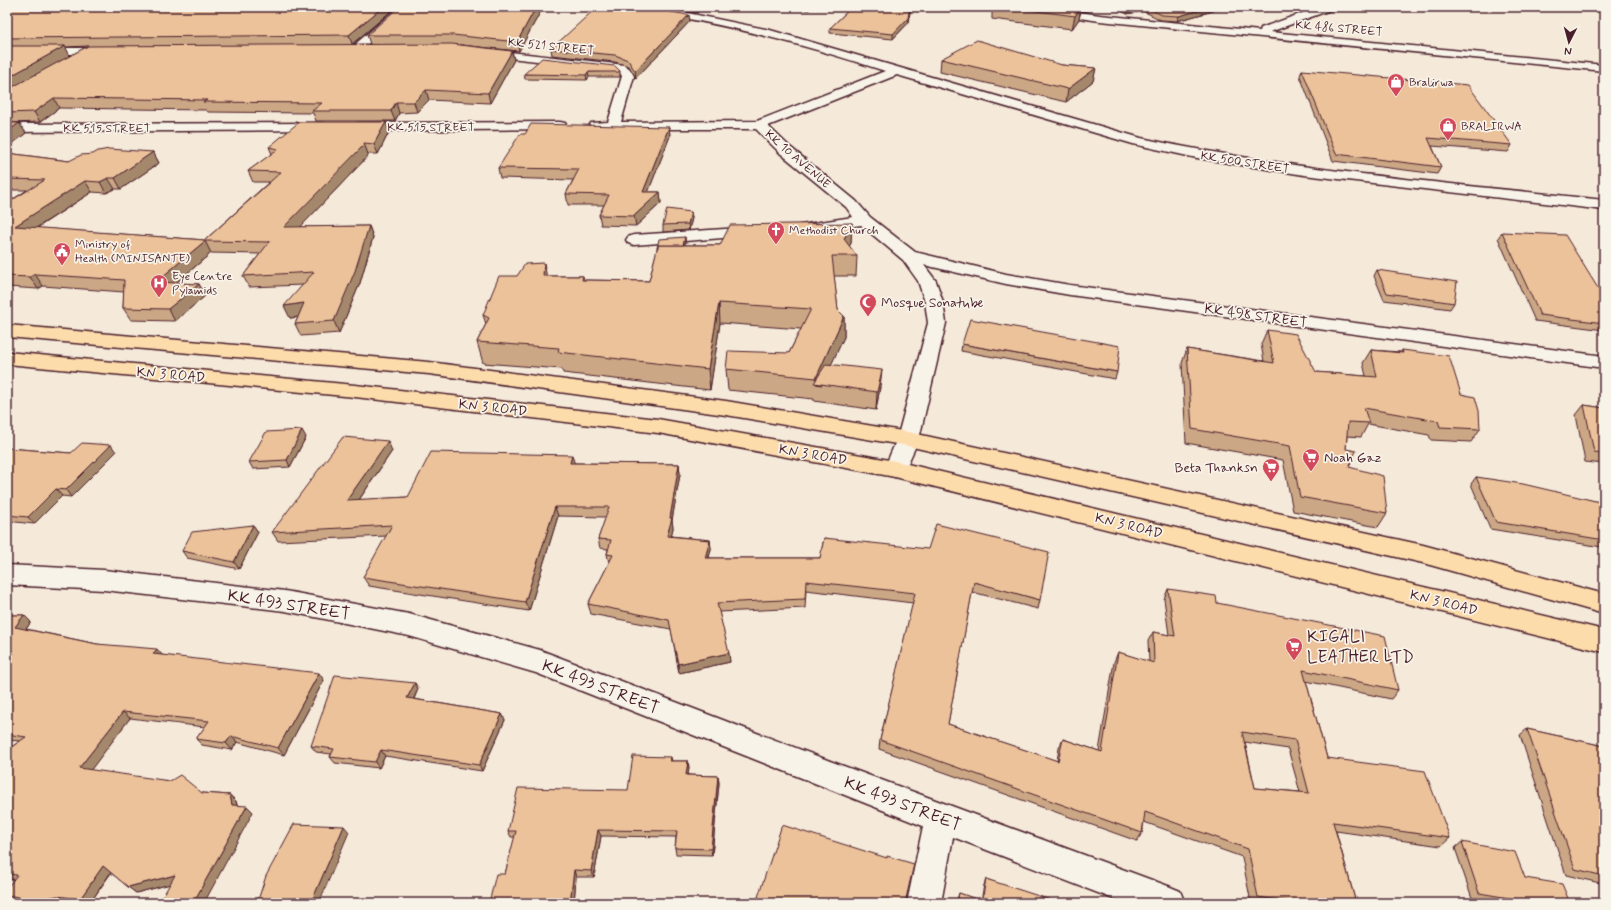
<svg xmlns="http://www.w3.org/2000/svg" width="1611" height="910" font-family="Mynerve,sans-serif">
<style>
.lines{fill:none;stroke-linecap:round;stroke-linejoin:round}
.minor-casing{stroke:#4a1f2b;stroke-width:3}
.trunk-casing{stroke:#4a1f2b;stroke-width:3}
.minor{fill:#f7f3e8;fill-rule:evenodd}
.trunk{fill:#fddcac;fill-rule:evenodd}
.wall{fill:#cba785;stroke:#4a1f2b;fill-rule:evenodd}
.shaded-wall{fill:#a5886c;stroke:#4a1f2b}
.building{fill:#ecc29b;stroke:#4a1f2b;fill-rule:evenodd}
.labels{text-anchor:middle;stroke-width:3.5;stroke-linejoin:round;paint-order:stroke}
.far-street-label{font-size:12px;fill:#4a1f2b;stroke:#f7f3e8}
.far-poi-label{font-size:12px;fill:#4a1f2b;stroke:#f7f3e8;text-anchor:start}
.poi-label{font-size:14px;fill:#4a1f2b;stroke:#f7f3e8;text-anchor:start}
.street-label{font-size:14px;fill:#4a1f2b;stroke:#f7f3e8}
.near-street-label{font-size:17px;fill:#4a1f2b;stroke:#f7f3e8}
.near-poi-label{font-size:17px;fill:#4a1f2b;stroke:#f7f3e8;text-anchor:start}
</style>
<rect width="100%" height="100%" fill="#f5e9d9"/>
<filter id="ink" filterUnits="userSpaceOnUse"><feTurbulence type="fractalNoise" baseFrequency=".025" numOctaves="2"/><feDisplacementMap in="SourceGraphic" scale="8" xChannelSelector="R" yChannelSelector="G"/><feConvolveMatrix kernelMatrix="1 2 1 2 8 2 1 2 1" color-interpolation-filters="sRGB"/></filter>
<g filter="url(#ink)">
<g class="lines">
<g class="minor-casing">
<g id="minor">
<path d="M398,7H409L360,51H352L350,49L352,47Z"/>
<path d="M629,7L668,9L770,30L1141,138C1293,171 1449,183 1604,200V210L1304,175L1197,158L1133,144L897,75L768,126L790,147L856,201L870,217L915,252L1006,274L1070,285L1604,356V368L1070,295L1006,284L924,265L936,281L943,302L946,323L919,439L903,474L895,477L887,474L884,469L897,439L928,323L925,302L918,281L903,260L861,225L806,233L800,231L798,228L800,225L853,217L846,207L780,153L756,129H591L589,126L591,123L608,122L622,76L618,70L483,55L477,52L483,49L625,65L630,69L634,76L621,122L757,121L885,71C803,44 720,22 634,10Z"/>
<path d="M1019,7H1045L1100,15L1260,31L1261,28L1319,7H1334L1333,9L1270,32L1604,65V71L1100,21L1024,10Z"/>
<path d="M7,48H108L114,51L108,54H7Z"/>
<path d="M560,122L565,123L567,126L565,129L358,131L353,130L351,127L353,124L358,123Z"/>
<path d="M322,123L327,124L329,127L327,130L7,132V124Z"/>
<path d="M755,227L761,229L763,232L761,235L634,245L628,243L626,240L628,237L634,235Z"/>
<path d="M7,565L104,570L285,591L409,614L540,650L830,761L1168,886L1180,891L1185,903H1124L953,837L941,903H907L923,826L536,673L409,636L285,611L104,590L7,585Z"/>
</g>
</g>
<g class="trunk-casing">
<g id="trunk">
<path d="M7,325L429,362L726,401L908,432L1423,545L1604,594V614L1423,563L908,446L726,415L429,374L7,337Z"/>
<path d="M7,352L355,385L658,419L895,461L1604,630V652L895,477L658,433L355,397L7,364Z"/>
</g>
</g>
<use href="#minor" class="minor"/>
<use href="#trunk" class="trunk"/>
</g>
<g class="wall">
<path d="M7,7H396L352,44H370L367,35L543,7L519,51L460,45L512,51L514,60L490,103L429,100L417,112L399,113L395,121H316L313,113L208,112L206,110L59,108L40,122L11,123H19L26,133L7,148ZM88,46L54,65L70,56L65,47Z"/>
<path d="M655,7H703L697,13L668,8Z"/>
<path d="M776,7H811L809,10Z"/>
<path d="M852,7H922L921,8H911L908,23L893,39L830,33V28Z"/>
<path d="M992,7H1091H1088L1085,11H1081L1079,19L1072,29L992,19Z"/>
<path d="M1113,7H1227L1177,21L1161,20L1143,11L1127,14Z"/>
<path d="M690,21L636,78L629,66L615,62L552,55L551,49Z"/>
<path d="M941,59L1062,65L1096,68L1093,81L1066,102L940,72Z"/>
<path d="M1302,70L1512,145L1508,152L1432,146L1441,167L1437,174L1333,161L1300,76Z"/>
<path d="M620,71V77H589L587,80L525,79L524,74Z"/>
<path d="M669,127L670,136L648,192H660L661,203L636,226L601,225L599,215L604,205H568L566,194L573,180L500,178L498,168Z"/>
<path d="M389,132L378,154H368V156L300,227L369,226L373,237L360,283L339,333L301,336L295,324L298,317L290,318L303,285L249,287L243,276L260,254L211,253L176,283L199,284L205,296L175,321L131,320L123,308L124,292L43,286L38,289L7,287V203L27,190H7V153L69,161L153,152L159,163L121,189H115L106,193L92,192L37,228L205,240L269,182H253L248,171L272,154L269,147Z"/>
<path d="M691,212L692,218L689,230L663,232V225Z"/>
<path d="M852,223L851,243L849,246L857,256L856,276H834L838,310L844,316V337L831,364L880,387L876,410L814,401V399L728,390L726,369L789,353L801,329L720,323L710,390L563,373L562,369L483,363L477,342L486,324L483,315L517,276H583L584,280L649,281L657,250V248L685,237V245H720Z"/>
<path d="M1502,232L1604,298V330L1535,321L1498,238Z"/>
<path d="M1377,270L1454,303L1450,309L1384,300L1374,276Z"/>
<path d="M1267,330L1316,372L1366,376L1363,363L1371,350L1401,352L1402,350L1461,394L1480,429L1471,442L1431,440L1429,435L1368,424L1361,437L1347,436L1346,449L1349,467L1387,513L1378,527L1293,511L1283,460L1186,443L1182,363L1187,349L1264,361L1261,344Z"/>
<path d="M962,344L1117,372L1115,379L961,351Z"/>
<path d="M1584,405L1604,408V464L1585,462L1576,415Z"/>
<path d="M306,437L290,467L253,469L249,462Z"/>
<path d="M7,448L71,453L116,452L71,497L62,496L34,524L7,521Z"/>
<path d="M392,451L359,500L408,497L574,463L679,464L680,474L672,520L673,528L671,536L710,540L711,549L709,558H820L824,538L1040,600L1038,609L972,592L948,724L1057,761L1059,748L1063,739L1099,751L1114,662L1118,652L1149,662L1148,641L1153,632L1169,635L1164,599L1168,589L1217,603L1398,690L1391,699L1306,681L1327,758L1450,838L1441,846L1336,831L1356,903H1251L1242,857L1144,822L1142,833L1137,841L879,749L880,740L913,603L806,590L805,608L719,612L730,662L679,673L671,629L591,614L588,604L609,563L607,554L608,549L600,548L598,539L606,517L558,516L529,611L369,586L363,577L387,536L278,541L272,532ZM1245,742L1288,749L1300,792L1255,788Z"/>
<path d="M1476,477L1604,503V554L1602,547L1490,529L1471,484Z"/>
<path d="M253,525L258,532L239,569L187,558L182,551Z"/>
<path d="M7,615H24L31,622L26,629L97,644L161,655L324,680L284,755L237,742L232,750L202,745L196,739L205,727L130,718L90,770L202,793L230,795L236,801L237,805L253,812L170,884L136,893L111,873L90,903H75L65,902L58,903H28L11,900L7,897V888L14,880L7,878V750L20,741L7,740Z"/>
<path d="M415,683L418,689L414,699L502,714L505,720L482,771L385,756L379,768L335,763L330,757L331,754L316,752L311,746Z"/>
<path d="M1527,729L1604,746V884L1566,875L1520,735Z"/>
<path d="M671,757L672,761H688L689,768L688,775L718,776L719,783L712,855L676,854L675,848L676,837L601,836L594,877H576L574,903H489L505,874L515,837H511L508,831L628,790Z"/>
<path d="M1462,842L1525,878L1570,903H1499L1472,898L1455,848Z"/>
<path d="M986,879L1051,903H956L959,893L981,901L984,885Z"/>
</g>
<g class="shaded-wall">
<path d="M383,7H396L352,44L349,35Z"/>
<path d="M536,7H543L519,51L517,42Z"/>
<path d="M697,7H703L697,13L696,8Z"/>
<path d="M910,7L908,23L893,39V34Z"/>
<path d="M1081,7L1079,19L1072,29L1075,16Z"/>
<path d="M1086,7H1091H1088L1085,11Z"/>
<path d="M1139,7H1144L1143,11L1127,14L1128,9Z"/>
<path d="M1211,7H1227L1177,21L1179,16Z"/>
<path d="M689,15L690,21L636,78L635,71Z"/>
<path d="M65,46L70,56L7,91V78Z"/>
<path d="M512,51L514,60L490,103L488,93Z"/>
<path d="M1096,68L1093,81L1066,102L1068,89Z"/>
<path d="M588,72L589,77L587,80L586,75Z"/>
<path d="M426,90L429,100L417,112L414,102Z"/>
<path d="M54,98L59,108L40,122L34,112Z"/>
<path d="M396,102L399,113L395,121L391,111Z"/>
<path d="M386,122L389,132L378,154L374,144Z"/>
<path d="M19,123L26,133L7,148V132Z"/>
<path d="M669,127L670,136L644,203L643,192Z"/>
<path d="M364,143L368,154V156L289,239L284,227Z"/>
<path d="M153,152L159,163L121,189L115,178Z"/>
<path d="M108,178L115,189L106,193L100,182Z"/>
<path d="M85,181L92,192L22,237L15,226Z"/>
<path d="M660,192L661,203L636,226L634,216Z"/>
<path d="M691,212L692,218L689,230L688,224Z"/>
<path d="M852,223L851,243L845,256L844,239Z"/>
<path d="M369,226L373,237L360,283L339,333L334,321Z"/>
<path d="M685,237V243L683,254L682,248Z"/>
<path d="M205,241L211,253L163,294L156,282Z"/>
<path d="M544,263L548,283L543,276Z"/>
<path d="M35,274L43,286L38,289L30,277Z"/>
<path d="M199,284L205,296L175,321L168,309Z"/>
<path d="M304,303L310,316L290,318L284,306Z"/>
<path d="M719,303L720,323L710,390L708,369Z"/>
<path d="M844,316V337L822,385L816,384V378Z"/>
<path d="M882,370L880,387L876,410L877,392Z"/>
<path d="M302,430L306,437L290,467L287,460Z"/>
<path d="M388,441L392,451L352,510L347,500Z"/>
<path d="M111,445L116,452L71,497L66,490Z"/>
<path d="M572,455L575,465L570,463Z"/>
<path d="M679,464L680,474L672,520L673,528L669,546L667,536Z"/>
<path d="M56,489L62,496L34,524L28,517Z"/>
<path d="M555,507L558,516L529,611L525,602Z"/>
<path d="M253,525L258,532L239,569L234,562Z"/>
<path d="M710,540L711,549L706,567L705,558Z"/>
<path d="M24,615L31,622L22,634L15,627Z"/>
<path d="M157,649L163,656L153,654Z"/>
<path d="M729,653L730,662L679,673L678,664Z"/>
<path d="M319,673L324,680L284,755L278,748Z"/>
<path d="M415,683L418,689L411,705L407,698Z"/>
<path d="M123,712L130,718L87,775L79,768Z"/>
<path d="M502,714L505,720L482,771L479,765Z"/>
<path d="M231,736L237,742L232,750L226,743Z"/>
<path d="M381,750L385,756L379,768L375,762Z"/>
<path d="M688,761L689,768L687,782L686,775Z"/>
<path d="M718,776L719,783L712,855L711,849Z"/>
<path d="M230,795L236,801L238,811L232,805Z"/>
<path d="M247,806L253,812L204,903H193Z"/>
<path d="M344,826L349,832L319,903H311Z"/>
<path d="M598,830L601,836L594,877L591,871Z"/>
<path d="M103,866L111,872L90,903H85L80,899Z"/>
<path d="M574,870L576,877L574,903H570Z"/>
<path d="M175,875L182,881L136,893L128,887Z"/>
<path d="M57,896L65,902L58,903H40L36,900Z"/>
</g>
<g class="building">
<path d="M7,7H383L349,35L7,38Z"/>
<path d="M399,7H536L517,42L453,35H367Z"/>
<path d="M597,7H641L689,15L635,71L628,60L615,55L551,49Z"/>
<path d="M852,7H910L908,18L893,34L830,28Z"/>
<path d="M1006,7H1081L1075,16Z"/>
<path d="M1124,7H1139L1128,9Z"/>
<path d="M1146,7H1211L1179,16L1162,15Z"/>
<path d="M977,40L1062,65L1096,68L1068,89L941,59Z"/>
<path d="M452,44L512,51L488,93L426,90L414,102H396L391,111H312L322,103L203,102L207,100L54,98L34,112L7,113V90L88,46Z"/>
<path d="M7,46H65L7,78Z"/>
<path d="M542,58L615,66L620,71L619,72H588L586,75L524,74Z"/>
<path d="M1302,70L1468,85L1512,145L1428,138L1441,167L1336,154Z"/>
<path d="M299,122H386L374,144L364,143V145L284,227L369,226L355,271L334,321L295,324L304,303L284,306L314,272L243,276L270,241L269,242L205,241L156,282L199,284L168,309L123,308L124,280L35,274L30,277L7,276V203L45,180L7,179V153L69,161L81,155L93,154L98,151L109,149L153,152L115,178H108L100,182L85,181L15,226L205,240L281,172L248,171L278,149L269,147Z"/>
<path d="M7,123H19L7,132Z"/>
<path d="M531,124L669,127L643,192H660L634,216L599,215L609,195L566,194L579,169L498,168L520,134H525Z"/>
<path d="M667,209L691,212L688,224L663,225Z"/>
<path d="M852,223L844,239L857,256H832L838,310L844,316L816,378L726,369L728,351L789,353L811,309L719,303L708,369L558,352L559,348L477,342L489,318L483,315L499,276H517L525,264L544,263L543,276H583L582,280L649,281L658,245H720L730,225Z"/>
<path d="M1502,232L1565,235L1604,298V323L1540,315Z"/>
<path d="M685,237L683,245H658V248H657L659,239Z"/>
<path d="M1377,270L1457,282L1454,303L1387,293Z"/>
<path d="M970,319L1120,346L1117,372L962,344Z"/>
<path d="M1267,330L1296,334L1316,372L1377,377L1371,350L1403,353L1402,350L1449,356L1461,394L1475,397L1479,411L1480,429L1440,427L1438,421L1364,408L1369,423L1348,422L1346,449L1356,451L1349,467L1383,476L1387,513L1300,497L1290,446L1192,429L1187,349L1274,363Z"/>
<path d="M826,364L882,370L877,392L814,383Z"/>
<path d="M1584,405L1604,408V453L1594,452Z"/>
<path d="M302,430L287,460L249,462L266,432Z"/>
<path d="M343,437L388,441L347,500L408,497L431,452L572,455L570,463L679,464L670,518H672L667,536L710,540L705,558H820L824,538L928,549L936,524L1049,552L1040,600L974,582L948,724L1058,761L1063,739L1102,752L1118,652L1154,663L1153,632L1175,636L1168,589L1216,596L1217,603L1385,636L1398,690L1303,670L1327,758L1425,771L1450,838L1333,822L1356,903H1299L1258,897L1248,849L1145,812L1142,833L880,740L915,593L806,581L805,599L717,603L729,653L678,664L669,620L588,604L613,555L607,554L611,540L598,539L609,507H555L525,602L363,577L392,525L272,532ZM1242,732L1295,740L1309,793L1255,788Z"/>
<path d="M82,443L111,445L66,490L56,489L28,517L7,515V448L71,453Z"/>
<path d="M1476,477L1523,484L1604,503V540L1496,522Z"/>
<path d="M253,525L234,562L182,551L192,532Z"/>
<path d="M7,615H24L15,627L97,644L157,649L153,654L319,673L278,748L231,736L226,743L196,739L209,721L123,712L79,768L170,781L180,775L202,793L230,795L232,805L247,806L193,903H159L175,875L128,887L103,866L80,899L57,896L36,900L7,895V888L17,875L7,874V750L26,737L7,734Z"/>
<path d="M335,675L415,683L407,698L502,714L479,765L381,750L375,762L330,757L334,749L311,746Z"/>
<path d="M1527,729L1604,746V876L1575,869Z"/>
<path d="M633,756L671,757L670,761H688L686,775L718,776L711,849L675,848L677,831L598,830L591,871L574,870L570,903H489L496,874H505L516,831H508L518,788L628,790Z"/>
<path d="M294,824L344,826L311,903H257L266,876Z"/>
<path d="M782,825L887,858V856L914,864L905,903H756Z"/>
<path d="M1462,842L1515,852L1525,878L1562,884L1570,903H1522L1521,900L1479,893Z"/>
<path d="M986,879L1051,900V903H957L959,893L982,901Z"/>
</g>
</g>
<defs>
<g id="shop-pin" transform="scale(0.9)"><path d="M0 17L-7.5 6A9.5 9.5 0 1 1 7.5 6Z" fill="#d1495b" stroke="#f7f3e8"/><path d="M-5-2.5h2.3a2.7 3.5 0 0 1 5.4 0H5L5.5 6h-11ZM-1.5-2.5h3a1.5 2.3 0 0 0-3 0Z" fill="#fff"/></g>
<g id="church-pin" transform="scale(0.9)"><path d="M0 17L-7.5 6A9.5 9.5 0 1 1 7.5 6Z" fill="#d1495b" stroke="#f7f3e8"/><path d="M-1.2-6h2.4v3.5h3.3v2.4h-3.3V6h-2.4V-.1h-3.3v-2.4h3.3Z" fill="#fff"/></g>
<g id="civic-pin" transform="scale(0.9)"><path d="M0 17L-7.5 6A9.5 9.5 0 1 1 7.5 6Z" fill="#d1495b" stroke="#f7f3e8"/><path d="M-.6-6.5H3V-4.5H.6V-3L4-1V1h2V6H-6V1h2V-1L-.6-3ZM-1.2 2.5V6h2.4V2.5Z" fill="#fff"/></g>
<g id="hospital-pin" transform="scale(0.9)"><path d="M0 17L-7.5 6A9.5 9.5 0 1 1 7.5 6Z" fill="#d1495b" stroke="#f7f3e8"/><path d="M-5-5h3v3.5h4V-5h3V5h-3V1.5h-4V5h-3Z" fill="#fff"/></g>
<g id="mosque-pin" transform="scale(0.9)"><path d="M0 17L-7.5 6A9.5 9.5 0 1 1 7.5 6Z" fill="#d1495b" stroke="#f7f3e8"/><path d="M3.5-4.9A6 6 0 1 0 3.5 4.9A5 5 0 1 1 3.5-4.9Z" fill="#fff"/></g>
<g id="supermarket-pin" transform="scale(0.9)"><path d="M0 17L-7.5 6A9.5 9.5 0 1 1 7.5 6Z" fill="#d1495b" stroke="#f7f3e8"/><path d="M-6-5.5h2.5l.6 2H6L4.5 2H-2.5L-4.4-4H-6ZM-1.5 3.2a1.3 1.3 0 1 0 .1 0ZM3 3.2a1.3 1.3 0 1 0 .1 0Z" fill="#fff"/></g>
</defs>
<g fill-rule="evenodd">
<use href="#shop-pin" x="1396" y="82"/>
<use href="#shop-pin" x="1448" y="126"/>
<use href="#church-pin" x="776" y="230"/>
<use href="#civic-pin" x="62" y="251"/>
<use href="#hospital-pin" x="159" y="283"/>
<use href="#mosque-pin" x="868" y="302"/>
<use href="#supermarket-pin" x="1311" y="457"/>
<use href="#supermarket-pin" x="1271" y="467"/>
<use href="#supermarket-pin" x="1294" y="646"/>
</g>
<g class="labels">
<g class="far-street-label">
<text transform="translate(1339 28) rotate(5)" y="4">KK 486 STREET</text>
<text transform="translate(551 46) rotate(6)" y="4">KK 521 STREET</text>
<text x="431" y="131">KK 515 STREET</text>
<text x="107" y="132">KK 515 STREET</text>
<text transform="translate(798 159) rotate(41)" y="4">KK 10 AVENUE</text>
<text transform="translate(1245 162) rotate(9)" y="4">KK 500 STREET</text>
</g>
<g class="far-poi-label">
<text x="1409" y="86">Bralirwa</text>
<text x="1461" y="130">BRALIRWA</text>
<text x="789" y="234">Methodist Church</text>
<text x="75" y="248">Ministry of<tspan x="75" dy="14">Health (MINISANTE)</tspan></text>
<text x="172" y="280">Eye Centre<tspan x="172" dy="14">Pylamids</tspan></text>
</g>
<g class="poi-label">
<text x="881" y="307">Mosque Sonatube</text>
<text x="1324" y="462">Noah Gaz</text>
<text x="1258" y="472" text-anchor="end">Beta Thanksn</text>
</g>
<g class="street-label">
<text transform="translate(1256 315) rotate(8)" y="5">KK 498 STREET</text>
<text transform="translate(171 374) rotate(5)" y="5">KN 3 ROAD</text>
<text transform="translate(493 407) rotate(6)" y="5">KN 3 ROAD</text>
<text transform="translate(813 454) rotate(10)" y="5">KN 3 ROAD</text>
<text transform="translate(1129 525) rotate(14)" y="5">KN 3 ROAD</text>
<text transform="translate(1444 602) rotate(14)" y="5">KN 3 ROAD</text>
</g>
<g class="near-street-label">
<text transform="translate(289 604) rotate(9)" y="6">KK 493 STREET</text>
<text transform="translate(601 686) rotate(21)" y="6">KK 493 STREET</text>
<text transform="translate(903 803) rotate(21)" y="6">KK 493 STREET</text>
</g>
<g class="near-poi-label">
<text x="1307" y="642">KIGALI<tspan x="1307" dy="20">LEATHER LTD</tspan></text>
</g>
</g>
<rect width="1611" height="910" fill="none" stroke="#f7f3e8" stroke-width="24"/>
<rect x="12" y="12" width="1587" height="886" fill="none" stroke="#4a1f2b" stroke-width="1.5" filter="url(#ink)"/>
<g transform="translate(1569 42) rotate(186)" stroke="#f7f3e8" stroke-width="3" paint-order="stroke">
<path d="M0-3L7 15L0 10L-7 15Z" fill="#4a1f2b"/>
<text y="-6" font-size="11" font-weight="bold" text-anchor="middle" fill="#4a1f2b">N</text>
</g>
</svg>
